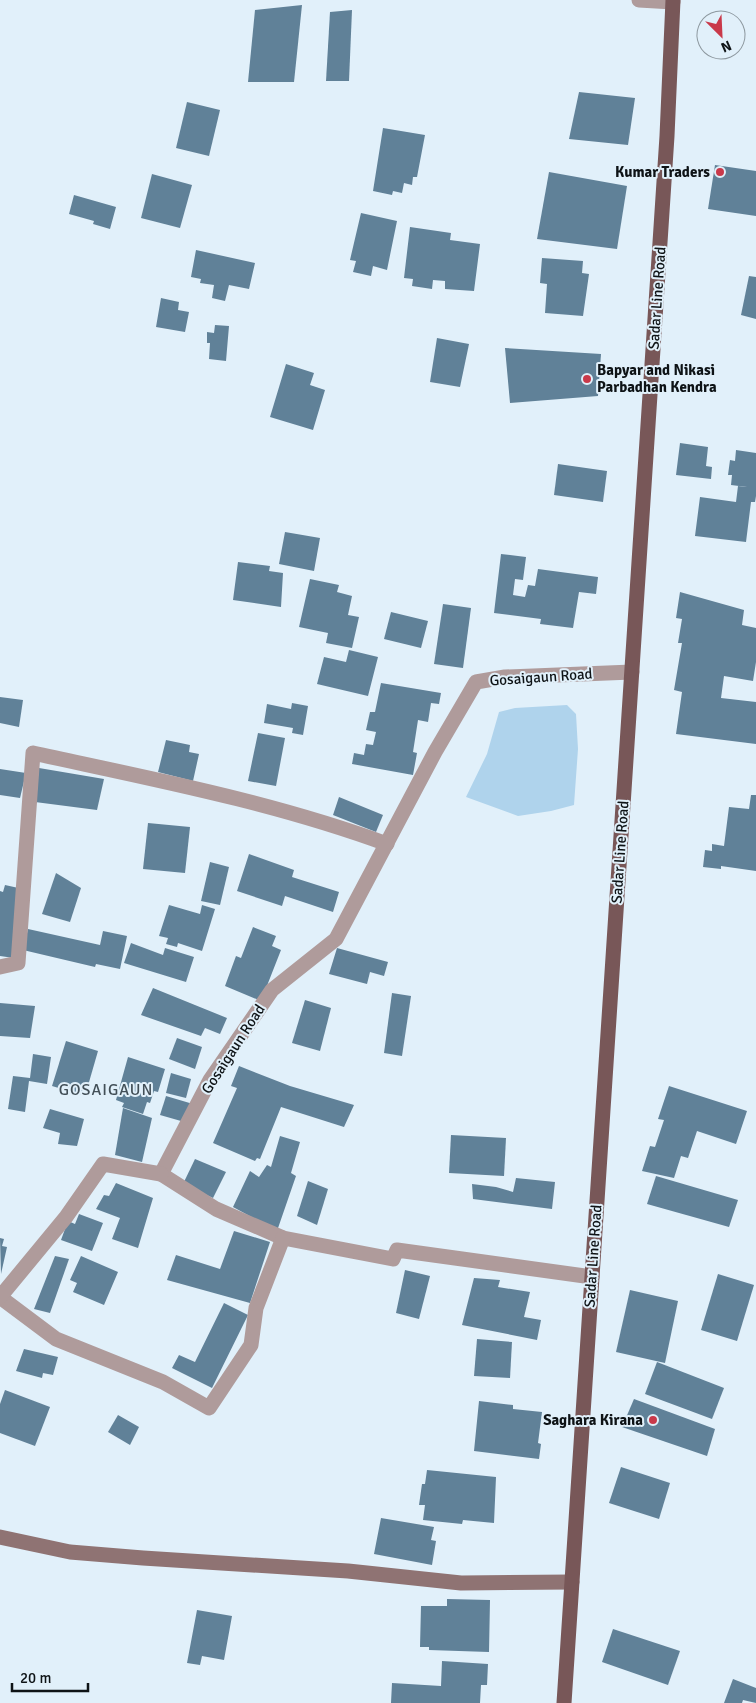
<svg xmlns="http://www.w3.org/2000/svg" width="756" height="1703" font-family="Signika,sans-serif">
<style>
.water{fill:#afd3ec}
.building{fill:#608198}
.lines{fill:none;stroke-linecap:round;stroke-linejoin:round}
.street{stroke:#af9b9b;stroke-width:15}
.secondary{stroke:#8f7373;stroke-width:15}
.primary{stroke:#785758;stroke-width:15}
.poi-dot{fill:#c9394a;stroke:#e1f0fa;stroke-width:2}
.labels{text-anchor:middle;stroke-width:4;stroke-linejoin:round;paint-order:stroke}
.poi-label{font-size:15px;font-weight:bold;fill:#0e1316;stroke:#e1f0fa;text-anchor:end}
.street-label{font-size:15px;fill:#0e1316;stroke:#e1f0fa}
.neighbourhood-label{font-size:16px;letter-spacing:1px;fill:#424f57;stroke:#e1f0fa}
</style>
<rect width="100%" height="100%" fill="#e1f0fa"/>
<path class="water" d="M567,705L576,714L578,749L574,805L551,811L518,816L466,797L487,754L499,712L515,708Z"/>
<g class="building">
<path d="M302,5L294,82H248L255,10Z"/>
<path d="M352,10L349,81H326L330,12Z"/>
<path d="M579,92L635,98L628,145L569,139Z"/>
<path d="M187,102L220,110L209,156L176,148Z"/>
<path d="M383,128L425,135L417,177H413L412,185L404,183L402,193L393,191L392,195L373,191Z"/>
<path d="M715,165L756,171V216L708,209Z"/>
<path d="M549,172L627,186L617,249L537,239Z"/>
<path d="M152,174L192,185L180,228L141,218Z"/>
<path d="M74,195L116,207L110,229L93,224L94,221L69,214Z"/>
<path d="M361,213L397,221L387,270L373,266L371,276L353,272L356,261L350,260Z"/>
<path d="M410,227L451,233L450,240L480,244L474,291L445,289V281L433,280L432,289L412,286L413,279L404,278Z"/>
<path d="M196,250L255,263L249,289L229,285L225,301L212,298L214,285L200,283L201,279L191,277Z"/>
<path d="M542,258L583,261L582,273L589,274L583,316L545,313L547,284L540,283Z"/>
<path d="M749,276L756,277V319L741,315Z"/>
<path d="M161,298L179,302L178,310L189,312L185,332L156,327Z"/>
<path d="M215,325L229,326L226,361L209,359L210,343H207V332L214,333Z"/>
<path d="M437,338L469,344L460,387L430,382Z"/>
<path d="M505,348L601,354L598,396L510,403Z"/>
<path d="M286,364L314,373L310,385L325,390L313,430L270,417Z"/>
<path d="M680,443L708,447L706,466L712,467L711,479L676,475Z"/>
<path d="M736,450L756,453V496L755,502H751L746,542L695,536L700,497L736,502L738,486L747,487L731,485L732,475H728L730,460L735,461Z"/>
<path d="M558,464L607,471L603,502L554,495Z"/>
<path d="M285,532L320,538L314,571L279,564Z"/>
<path d="M501,554L526,557L523,580L515,579L513,595L525,597L528,585L535,586L538,569L598,577L596,594L579,592L573,628L540,624L541,619L494,613Z"/>
<path d="M238,562L270,566L269,571L283,573L281,607L233,600Z"/>
<path d="M310,579L339,585L337,592L352,596L348,615L359,617L352,648L326,643L328,633L299,627Z"/>
<path d="M680,592L744,610L742,625L756,628V662L753,681L724,676L721,698L756,702V744L676,734L682,692L674,690L682,643H678L682,619L676,618Z"/>
<path d="M443,604L471,608L463,668L434,664Z"/>
<path d="M391,612L428,621L421,648L384,639Z"/>
<path d="M349,650L378,657L368,696L317,684L324,657L346,662Z"/>
<path d="M381,683L441,693L439,704L431,703L428,722L418,720L413,752L417,753L413,775L352,764L354,753L364,755L366,744L373,745L376,732L366,730L370,712H375Z"/>
<path d="M0,697L23,700L19,727L0,723Z"/>
<path d="M292,703L308,706L303,735L292,733L293,728L264,723L267,704L291,709Z"/>
<path d="M258,733L285,738L276,786L248,781Z"/>
<path d="M166,740L190,745L189,752L199,754L193,781L158,772Z"/>
<path d="M39,768L104,779L97,810L35,802Z"/>
<path d="M0,769L26,773L20,798L0,795Z"/>
<path d="M751,795H756V871L721,866V869L703,867L705,850L712,851V844L724,846L729,807L749,809Z"/>
<path d="M339,797L383,815L376,832L333,815Z"/>
<path d="M148,823L190,827L185,873L143,869Z"/>
<path d="M249,854L294,870L292,877L339,892L333,912L285,896L282,906L237,891Z"/>
<path d="M210,862L229,867L220,905L201,901Z"/>
<path d="M56,873L81,888L70,922L42,914Z"/>
<path d="M5,885L23,889L14,958L0,956V891L3,892Z"/>
<path d="M169,905L200,914L202,905L215,909L202,951L178,943L177,947L166,944L168,938L159,936Z"/>
<path d="M253,927L276,936L272,946L281,950L261,1001L225,986L236,956L241,958Z"/>
<path d="M28,929L100,945L103,931L127,936L120,969L96,964L95,967L23,950Z"/>
<path d="M131,943L163,955L165,948L194,957L186,982L124,963Z"/>
<path d="M337,948L388,962L384,976L370,972L367,984L329,974Z"/>
<path d="M153,988L227,1018L220,1034L205,1028L201,1036L141,1015Z"/>
<path d="M392,993L411,996L402,1056L384,1053Z"/>
<path d="M305,1000L331,1008L320,1051L292,1043Z"/>
<path d="M0,1003L35,1006L30,1038L0,1036Z"/>
<path d="M177,1038L202,1047L195,1069L169,1059Z"/>
<path d="M66,1041L98,1051L85,1096L52,1086Z"/>
<path d="M33,1054L51,1057L47,1084L29,1081L25,1112L8,1109L13,1076L30,1078Z"/>
<path d="M128,1057L165,1069L158,1092L154,1091L150,1103L147,1102L143,1114L122,1107L124,1103L116,1100Z"/>
<path d="M239,1066L290,1086L354,1105L344,1127L281,1107L260,1159L257,1158L255,1161L213,1143L237,1088L231,1086Z"/>
<path d="M171,1073L191,1079L186,1098L166,1093Z"/>
<path d="M669,1086L747,1111L736,1144L697,1131L688,1158L681,1156L674,1178L642,1171L650,1146L655,1147L664,1120L658,1119Z"/>
<path d="M166,1096L193,1104L188,1123L160,1115Z"/>
<path d="M123,1108L152,1118L142,1162L115,1155Z"/>
<path d="M50,1109L84,1119L77,1146L58,1144L60,1133L43,1128Z"/>
<path d="M451,1135L506,1138L504,1176L449,1173Z"/>
<path d="M280,1136L300,1142L291,1173L296,1176L277,1231L233,1207L250,1171L259,1177L267,1165L271,1167Z"/>
<path d="M195,1159L226,1172L213,1198L183,1184Z"/>
<path d="M656,1176L738,1200L729,1227L647,1204Z"/>
<path d="M516,1178L555,1182L552,1209L473,1199L472,1184L496,1187L513,1192Z"/>
<path d="M308,1181L328,1189L317,1225L297,1216Z"/>
<path d="M116,1183L153,1198L138,1248L112,1239L120,1218L96,1209L104,1195L109,1196Z"/>
<path d="M79,1214L103,1223L92,1251L61,1240L68,1221L75,1224Z"/>
<path d="M234,1231L270,1242L250,1303L167,1280L176,1255L220,1269Z"/>
<path d="M0,1238L4,1239L2,1246L7,1247L1,1274Z"/>
<path d="M55,1256L69,1259L50,1313L34,1309Z"/>
<path d="M81,1256L118,1272L104,1305L73,1292L77,1283L70,1280Z"/>
<path d="M405,1270L430,1276L419,1319L396,1313Z"/>
<path d="M718,1274L754,1285L737,1341L701,1330Z"/>
<path d="M474,1278L500,1280L498,1287L530,1292L524,1317L541,1320L537,1340L462,1325Z"/>
<path d="M630,1290L678,1301L665,1363L616,1352Z"/>
<path d="M224,1303L248,1315L212,1388L172,1368L179,1355L195,1362Z"/>
<path d="M477,1339L512,1342L510,1378L474,1376Z"/>
<path d="M24,1349L58,1357L53,1375L43,1373L42,1378L16,1371Z"/>
<path d="M657,1362L724,1388L712,1419L645,1394Z"/>
<path d="M5,1390L50,1407L35,1446L0,1433V1404Z"/>
<path d="M634,1399L715,1429L707,1456L622,1427Z"/>
<path d="M479,1401L513,1405V1409L542,1412L538,1443L541,1444L539,1459L474,1451Z"/>
<path d="M118,1415L139,1427L130,1445L108,1432Z"/>
<path d="M621,1467L670,1483L659,1519L609,1503Z"/>
<path d="M427,1470L496,1477L494,1523L463,1520L462,1524L423,1520L425,1505H419L422,1484H425Z"/>
<path d="M381,1518L434,1527L431,1540L436,1541L432,1565L374,1554Z"/>
<path d="M447,1599L490,1600L489,1652L429,1650V1647H420L421,1606H447Z"/>
<path d="M197,1610L232,1616L224,1660L202,1656L200,1665L187,1663Z"/>
<path d="M613,1629L680,1651L668,1685L602,1662Z"/>
<path d="M442,1661L488,1664L487,1685H481L480,1703H391L392,1683L441,1686Z"/>
<path d="M733,1679L756,1688V1703L743,1700L742,1703H724Z"/>
</g>
<g class="lines">
<g class="street">
<path d="M639,0L673,2"/>
<path d="M0,967L18,963L33,753C152,779 273,802 387,844"/>
<path d="M592,1277L397,1250L393,1259L283,1238L216,1209L161,1174L210,1080L272,990L336,939L435,752L476,682L505,677L632,672"/>
<path d="M0,1297L56,1339L163,1382L209,1408L251,1345L256,1308L283,1238"/>
<path d="M0,1297L66,1217L103,1164L161,1174"/>
</g>
<path class="secondary" d="M0,1537L70,1552L143,1558L348,1571L461,1583L572,1582"/>
<path class="primary" d="M564,1703L667,136L673,0"/>
</g>
<g class="poi-dot">
<circle cx="720" cy="172" r="5"/>
<circle cx="587" cy="379" r="5"/>
<circle cx="653" cy="1420" r="5"/>
</g>
<g class="labels">
<g class="poi-label">
<text x="710" y="177">Kumar Traders</text>
<text x="597" y="375" text-anchor="start">Bapyar and Nikasi<tspan x="597" dy="17">Parbadhan Kendra</tspan></text>
<text x="643" y="1425">Saghara Kirana</text>
</g>
<g class="street-label">
<text transform="translate(657 298) rotate(-86)" y="5">Sadar Line Road</text>
<text transform="translate(541 677) rotate(-4)" y="5">Gosaigaun Road</text>
<text transform="translate(620 852) rotate(-86)" y="5">Sadar Line Road</text>
<text transform="translate(233 1049) rotate(-57)" y="5">Gosaigaun Road</text>
<text transform="translate(593 1256) rotate(-86)" y="5">Sadar Line Road</text>
</g>
<g class="neighbourhood-label">
<text x="106" y="1095">GOSAIGAUN</text>
</g>
</g>
<g transform="translate(721 35) rotate(156)"><circle r="24" fill="#e1f0fa" stroke="#8d989f"/>
<path d="M0-4L9 19L0 12L-9 19Z" fill="#c9394a"/>
<text y="-8" font-size="14" font-weight="bold" text-anchor="middle" fill="#0e1316">N</text>
</g>
<path d="M12 1683v8h76v-8" fill="none" stroke="#0e1316" stroke-width="2.5"/>
<text x="20" y="1683" font-size="15" fill="#0e1316" stroke="#e1f0fa" stroke-width="4" paint-order="stroke">20 m</text>
</svg>
